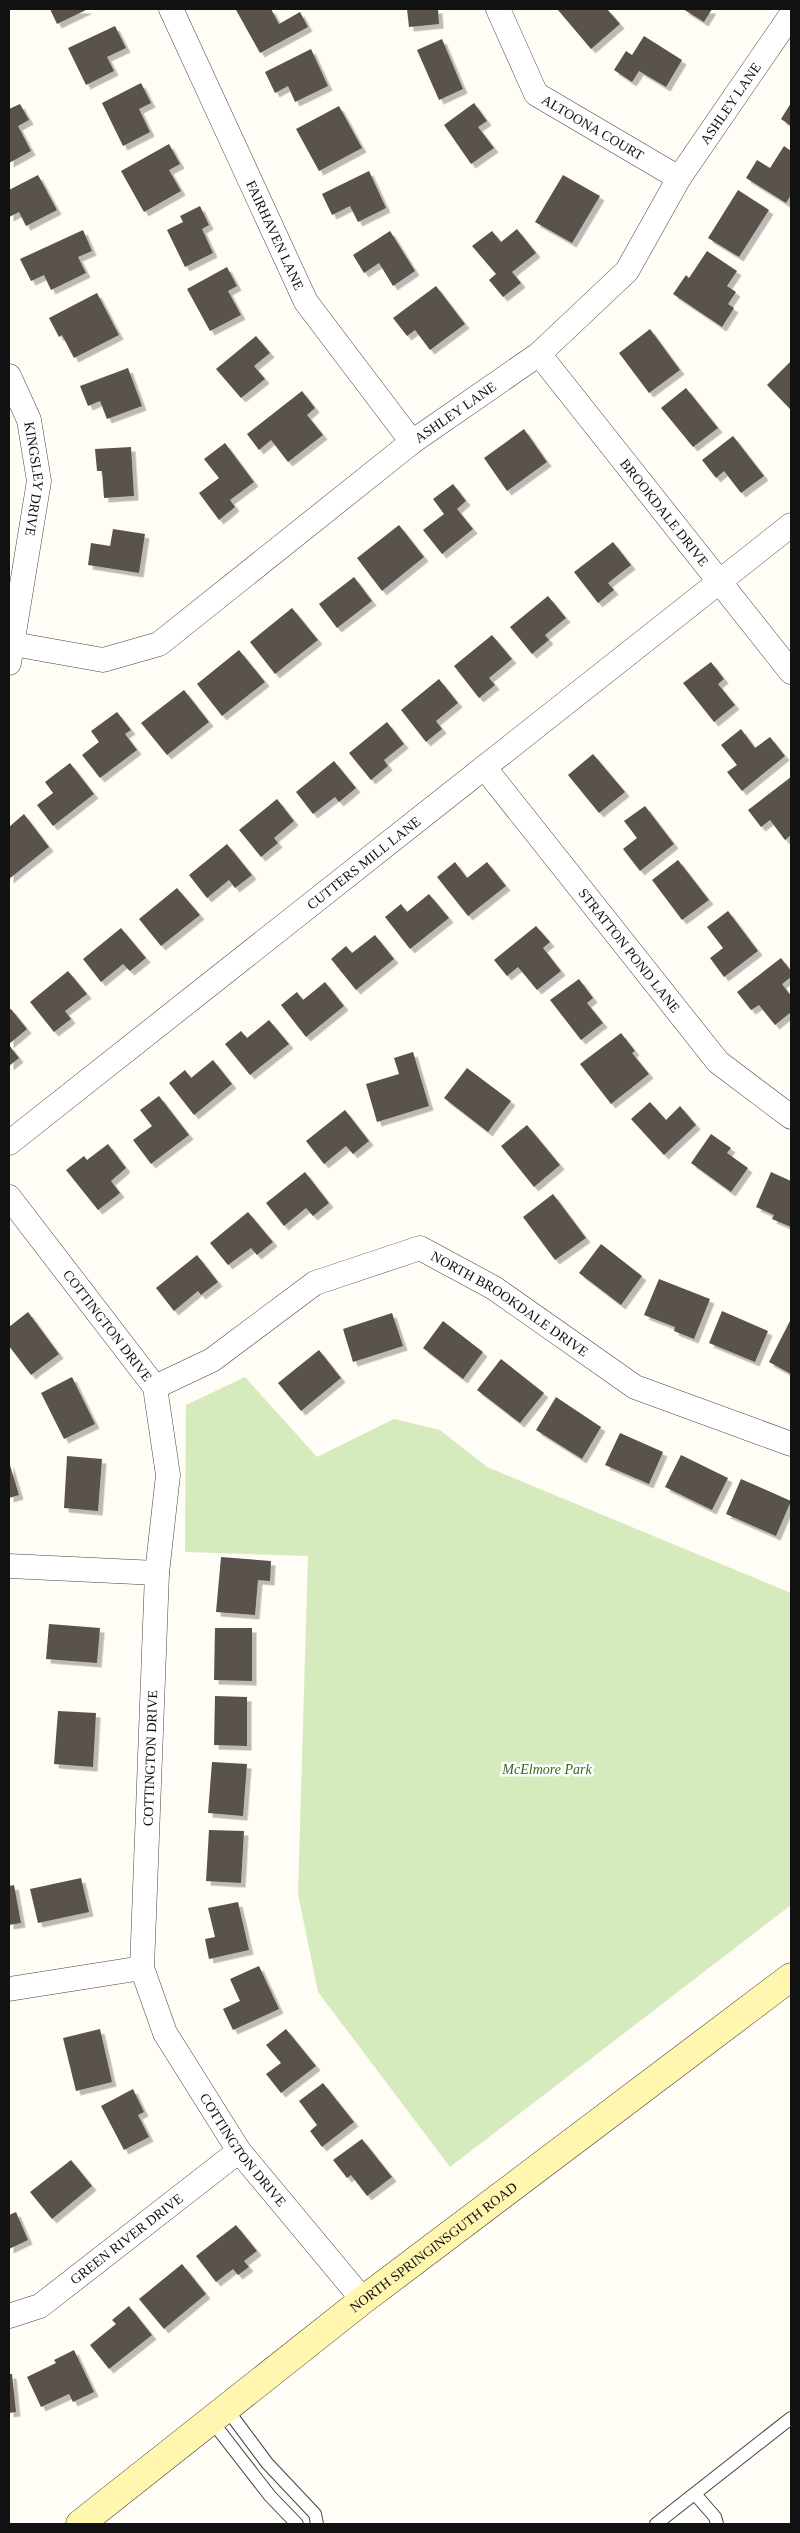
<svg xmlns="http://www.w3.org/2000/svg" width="800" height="2533" font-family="Georgia,serif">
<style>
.green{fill:#d5ebbd}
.building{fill:#5a524d;filter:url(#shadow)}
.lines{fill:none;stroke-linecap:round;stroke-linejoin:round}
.lane-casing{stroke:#444;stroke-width:14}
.street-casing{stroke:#444;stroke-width:25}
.secondary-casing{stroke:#333;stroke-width:29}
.lane{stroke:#fff;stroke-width:12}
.street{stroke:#fff;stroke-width:24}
.secondary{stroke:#fff6b0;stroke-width:28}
.labels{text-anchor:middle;stroke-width:5;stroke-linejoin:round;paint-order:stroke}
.street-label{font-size:14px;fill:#111;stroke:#fff}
.park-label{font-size:14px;font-style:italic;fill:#2f6b1f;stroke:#fff}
</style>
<defs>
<filter id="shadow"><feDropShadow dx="4.5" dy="4.5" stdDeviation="0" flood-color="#0004"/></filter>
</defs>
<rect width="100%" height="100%" fill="#fffdf5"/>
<path class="green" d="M245,1377L317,1457L394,1419L440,1430L487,1467L791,1593V1905L450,2167L318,1992L298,1894L308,1556L185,1552L186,1405Z"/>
<g class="building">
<path d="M50,9H88L57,24Z"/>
<path d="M239,9H271L279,24L300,12L308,27L260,53L236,10Z"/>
<path d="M407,9H438L439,24L409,27Z"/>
<path d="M560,9H607L620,24L591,49L558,10Z"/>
<path d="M683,9H712L704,22Z"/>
<path d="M115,26L126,48L107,57L114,71L86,85L68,48Z"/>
<path d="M644,36L682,60L666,87L639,71L632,82L614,70L626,51L632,55Z"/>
<path d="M442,39L463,89L439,100L417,50Z"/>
<path d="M311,49L328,86L295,102L288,86L275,93L265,72Z"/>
<path d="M141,83L151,103L139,109L150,132L123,146L102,103Z"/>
<path d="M474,103L487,121L478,127L494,148L471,164L444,125Z"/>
<path d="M791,103V126L781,119Z"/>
<path d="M20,104L29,120L18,126L31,151L9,163V109Z"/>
<path d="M339,106L362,148L319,171L296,129Z"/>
<path d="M169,144L180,164L169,170L181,191L144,212L121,171Z"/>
<path d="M784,146L791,151V195L786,203L746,178L757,160L770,168Z"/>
<path d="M369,171L386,208L358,222L350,206L332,215L322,194Z"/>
<path d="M38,175L57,210L26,226L19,212L9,217V190Z"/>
<path d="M563,175L600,196L572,243L535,222Z"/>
<path d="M738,190L769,210L739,257L708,238Z"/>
<path d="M200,206L209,225L202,229L213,253L185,267L167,230L183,222L180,216Z"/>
<path d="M517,229L536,253L512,272L521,283L503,297L489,280L496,274L472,246L492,231L501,242Z"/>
<path d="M83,230L92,251L78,257L86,273L51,290L44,275L31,281L20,259Z"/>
<path d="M390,231L415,271L393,286L379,263L364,273L353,255Z"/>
<path d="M707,251L737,271L727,286L736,292L728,304L734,308L722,327L673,294L686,275L689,278Z"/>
<path d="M227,267L237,286L228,291L241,315L210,331L187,289Z"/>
<path d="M436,286L465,324L430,350L415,330L407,336L393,318Z"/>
<path d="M97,293L119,335L74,358L62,335L59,337L49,318Z"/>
<path d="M650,329L680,370L649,393L619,353Z"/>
<path d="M256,336L270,353L254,366L265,379L241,398L216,369Z"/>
<path d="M791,361V410L767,385Z"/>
<path d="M128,368L142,406L107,419L100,401L88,406L80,386Z"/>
<path d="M686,388L718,428L693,447L661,408Z"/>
<path d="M302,391L315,408L307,415L323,435L288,462L271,440L259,450L247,434Z"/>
<path d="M524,429L547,462L507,491L484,458Z"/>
<path d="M733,436L764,476L741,493L724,471L716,478L702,460Z"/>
<path d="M225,443L254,482L230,500L235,507L219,520L199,493L219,478L204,459Z"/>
<path d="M131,447L134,496L104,498L102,471H97L95,449Z"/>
<path d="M453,484L466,501L457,509L473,529L442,554L423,530L444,514L433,499Z"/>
<path d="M399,525L424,557L382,591L357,558Z"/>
<path d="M113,529L145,534L139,573L88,565L91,543L110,546Z"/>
<path d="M613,542L631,565L608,583L614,590L598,603L574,572Z"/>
<path d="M354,577L372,601L337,628L319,604Z"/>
<path d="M548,596L566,618L545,635L549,640L532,654L510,627Z"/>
<path d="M292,608L318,640L275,674L250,642Z"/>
<path d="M492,635L512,659L489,678L495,685L479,698L454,666Z"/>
<path d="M239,650L265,682L222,716L197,684Z"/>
<path d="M711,662L724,679L718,684L735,705L714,722L683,683Z"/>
<path d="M439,679L458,703L436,721L442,729L426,742L401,710Z"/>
<path d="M184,690L209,722L167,755L141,723Z"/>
<path d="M117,712L131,730L125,734L137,750L100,778L82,755L99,742L91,731Z"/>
<path d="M387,722L404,744L384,760L388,766L371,780L349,753Z"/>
<path d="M741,729L755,748L770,737L785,756L742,791L727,772L737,765L721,745Z"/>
<path d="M593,754L625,792L599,813L568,775Z"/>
<path d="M334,761L356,788L339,802L335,797L313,814L296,792Z"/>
<path d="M70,763L94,794L53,826L37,805L53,793L45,782Z"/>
<path d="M791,777V835L785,840L770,820L761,827L748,810Z"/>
<path d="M277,799L294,821L274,838L278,843L261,857L239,830Z"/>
<path d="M645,806L674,844L640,871L623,849L637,838L624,821Z"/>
<path d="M24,814L49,847L9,879V827Z"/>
<path d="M227,844L252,875L235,888L229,880L207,898L189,875Z"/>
<path d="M678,860L709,900L682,920L652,880Z"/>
<path d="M455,862L467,878L487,862L506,886L468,916L437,877Z"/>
<path d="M177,888L200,915L161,946L139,919Z"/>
<path d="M429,894L449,918L410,949L385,917L401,904L407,912Z"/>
<path d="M728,911L758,951L724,977L710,958L723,948L707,927Z"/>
<path d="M536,926L550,942L543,948L561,971L537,990L518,967L507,976L494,960Z"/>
<path d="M121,928L146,958L130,971L123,964L101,982L83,959Z"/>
<path d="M375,935L394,959L356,990L331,959L346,946L352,953Z"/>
<path d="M781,958L791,971V977L782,984L791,996V1012L775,1025L759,1005L751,1010L737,992Z"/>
<path d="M68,971L87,994L65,1011L71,1019L54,1032L30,1002Z"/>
<path d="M579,979L593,998L587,1003L603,1023L581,1040L550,1000Z"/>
<path d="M325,982L344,1006L306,1037L281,1005L297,992L303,1000Z"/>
<path d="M11,1009L27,1029L9,1044V1010Z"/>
<path d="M269,1020L289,1044L250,1075L225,1044L241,1031L247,1038Z"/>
<path d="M621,1033L635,1051L632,1053L649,1074L611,1104L580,1064Z"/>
<path d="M9,1045L19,1058L9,1066Z"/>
<path d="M413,1052L429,1106L377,1122L366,1084L399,1074L394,1058Z"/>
<path d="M213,1060L232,1084L194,1115L169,1083L185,1070L191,1078Z"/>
<path d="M467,1068L511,1101L488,1132L444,1098Z"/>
<path d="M159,1096L189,1135L151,1164L133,1140L152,1126L140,1110Z"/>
<path d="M650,1102L666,1120L680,1106L696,1125L664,1155L631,1119Z"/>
<path d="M345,1110L369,1141L353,1154L346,1146L324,1164L306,1141Z"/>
<path d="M527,1125L560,1165L534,1187L501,1146Z"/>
<path d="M711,1134L731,1148L727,1153L748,1168L731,1192L691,1163Z"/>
<path d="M108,1144L126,1168L111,1181L120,1193L98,1210L66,1170L84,1156L87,1160Z"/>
<path d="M305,1172L329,1203L313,1216L306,1208L284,1226L266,1203Z"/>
<path d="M771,1172L791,1181V1227L772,1219L774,1215L756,1207Z"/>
<path d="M553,1194L586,1238L555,1260L523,1217Z"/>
<path d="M248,1212L273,1242L257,1255L251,1248L228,1265L210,1243Z"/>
<path d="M601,1244L642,1276L621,1305L579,1273Z"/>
<path d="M197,1255L218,1282L201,1295L198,1291L174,1311L156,1288Z"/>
<path d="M659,1279L710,1299L694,1339L674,1331L675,1327L644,1315Z"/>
<path d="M722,1311L768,1331L755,1362L709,1343Z"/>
<path d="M28,1312L59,1354L31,1375L9,1346V1327Z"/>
<path d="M392,1313L403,1346L353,1362L343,1329Z"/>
<path d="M791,1319V1374L769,1362Z"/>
<path d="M443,1321L483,1352L463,1379L423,1348Z"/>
<path d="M319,1350L341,1378L301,1411L278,1383Z"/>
<path d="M501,1359L544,1393L520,1423L477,1390Z"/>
<path d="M72,1377L95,1424L64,1439L41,1393Z"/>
<path d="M556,1397L601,1427L582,1459L536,1430Z"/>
<path d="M620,1433L663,1452L649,1484L605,1465Z"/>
<path d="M681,1455L728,1478L712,1510L665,1487Z"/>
<path d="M67,1456L102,1459L98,1511L64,1508Z"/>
<path d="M9,1462L19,1495L9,1498Z"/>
<path d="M741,1479L791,1501L776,1536L726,1514Z"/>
<path d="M221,1557L271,1561L270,1581L258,1580L255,1615L216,1612Z"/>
<path d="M49,1624L100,1628L97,1663L46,1659Z"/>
<path d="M215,1628H252V1681L214,1680Z"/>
<path d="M215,1696L247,1697V1746L214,1745Z"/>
<path d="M58,1711L96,1713L93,1767L54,1764Z"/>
<path d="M212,1762L247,1764L243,1816L208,1813Z"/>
<path d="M209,1830L244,1831L241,1883L206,1881Z"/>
<path d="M81,1878L89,1912L38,1923L30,1889Z"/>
<path d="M14,1885L21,1923L9,1925V1886Z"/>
<path d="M238,1902L249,1950L209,1959L205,1939L215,1937L208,1908Z"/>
<path d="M259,1966L279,2009L233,2030L223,2009L240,2001L230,1979Z"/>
<path d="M100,2029L112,2082L76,2091L63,2038Z"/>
<path d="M286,2029L316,2066L281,2093L266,2074L281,2063L266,2045Z"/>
<path d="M323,2083L354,2122L322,2147L310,2131L317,2125L299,2101Z"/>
<path d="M133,2089L144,2112L138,2115L149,2137L124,2150L101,2106Z"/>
<path d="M362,2139L392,2177L367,2196L351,2175L347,2178L333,2160Z"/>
<path d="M71,2160L92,2186L52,2219L30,2192Z"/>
<path d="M16,2212L28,2240L9,2249V2215Z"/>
<path d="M236,2225L257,2251L244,2261L249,2267L238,2275L233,2269L216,2282L196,2256Z"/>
<path d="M182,2264L206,2294L164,2329L139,2299Z"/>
<path d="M129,2306L152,2335L109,2369L90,2345L116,2324L112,2320Z"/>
<path d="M74,2350L94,2392L73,2402L69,2394L41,2407L27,2377L56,2363L54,2360Z"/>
<path d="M9,2374H12L16,2412L9,2413Z"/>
</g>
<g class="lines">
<g class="lane-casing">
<g id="lane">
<path d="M226,2408L267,2463L315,2514L317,2524"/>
<path d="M211,2420L270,2496L297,2524"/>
<path d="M695,2494L715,2517L717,2524"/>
<path d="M656,2524L791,2418"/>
</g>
</g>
<g class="street-casing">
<g id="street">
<path id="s1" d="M171,9L306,302L412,442"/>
<path id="s2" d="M498,9L536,94L679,178"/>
<path id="s3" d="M539,354L791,672"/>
<path id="s4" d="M9,376L29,420L39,481L9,663"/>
<path id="s5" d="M13,644L103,660L159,644L412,442L539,354L627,271L679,178L791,15"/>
<path id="s6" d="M484,767L718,1062L791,1117"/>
<path id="s7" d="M9,1143L791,525"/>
<path id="s8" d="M9,1197L155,1387L168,1475L157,1573L142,1968L165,2033L239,2151L363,2300"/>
<path id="s9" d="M155,1387L212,1360L315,1283L420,1248L494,1288L635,1387L791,1444"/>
<path d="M9,1566L157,1573"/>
<path d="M9,1989L142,1968"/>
<path id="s10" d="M9,2316L40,2306L239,2151"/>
</g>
</g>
<g class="secondary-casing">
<g id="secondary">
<path id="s11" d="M80,2524L363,2300L791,1977"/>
</g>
</g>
<use href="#lane" class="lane"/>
<use href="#street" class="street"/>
<use href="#secondary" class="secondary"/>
</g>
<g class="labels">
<g class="street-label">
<text dy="5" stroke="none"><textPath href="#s5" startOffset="946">ASHLEY LANE</textPath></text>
<text dy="5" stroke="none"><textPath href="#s2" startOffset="159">ALTOONA COURT</textPath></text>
<text dy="5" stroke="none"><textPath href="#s1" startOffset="249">FAIRHAVEN LANE</textPath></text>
<text dy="5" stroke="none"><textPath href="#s5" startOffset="526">ASHLEY LANE</textPath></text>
<text dy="5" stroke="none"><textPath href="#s4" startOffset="108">KINGSLEY DRIVE</textPath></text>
<text dy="5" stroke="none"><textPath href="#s3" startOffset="202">BROOKDALE DRIVE</textPath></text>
<text dy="5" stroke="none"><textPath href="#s7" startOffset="452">CUTTERS MILL LANE</textPath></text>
<text dy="5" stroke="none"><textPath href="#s6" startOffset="234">STRATTON POND LANE</textPath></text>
<text dy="5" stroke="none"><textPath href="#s9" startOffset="408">NORTH BROOKDALE DRIVE</textPath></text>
<text dy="5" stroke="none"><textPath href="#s8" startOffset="162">COTTINGTON DRIVE</textPath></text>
<text transform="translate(150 1758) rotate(-88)" y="5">COTTINGTON DRIVE</text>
<text dy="5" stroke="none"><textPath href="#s8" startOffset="1032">COTTINGTON DRIVE</textPath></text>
<text dy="5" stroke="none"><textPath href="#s10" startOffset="142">GREEN RIVER DRIVE</textPath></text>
<text dy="5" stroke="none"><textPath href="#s11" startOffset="449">NORTH SPRINGINSGUTH ROAD</textPath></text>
</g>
<g class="park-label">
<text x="547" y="1774">McElmore Park</text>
</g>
</g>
<rect width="800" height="2533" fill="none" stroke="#111111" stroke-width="20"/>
</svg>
